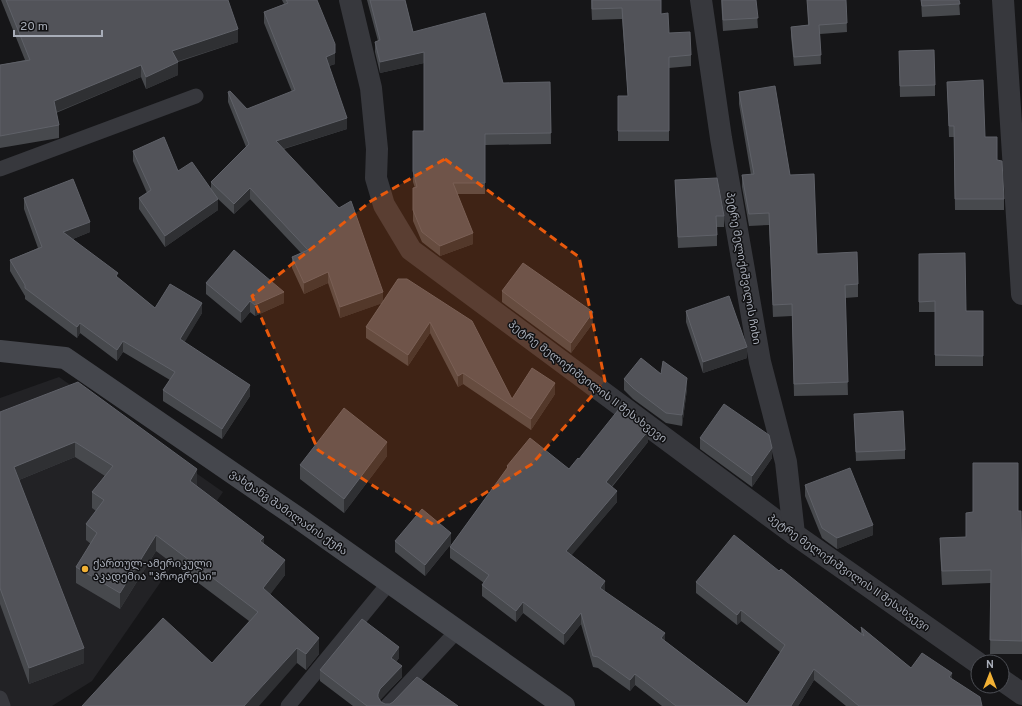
<svg xmlns="http://www.w3.org/2000/svg" width="1022" height="706" font-family="Overpass,'Noto Sans Georgian',sans-serif">
<style>
.built{fill:#222225}
.lines{fill:none;stroke-linecap:round;stroke-linejoin:round}
.lane{stroke:#37383d;stroke-width:15}
.street{stroke:#37383d;stroke-width:22}
.secondary{stroke:#45474d;stroke-width:22}
.wall{fill:#47494d}
.shaded-wall{fill:#2f3033}
.building{fill:#525359;stroke:#5f6168}
.marked{fill:#e8590c;fill-opacity:0.2;stroke:#e8590c;stroke-width:3;stroke-dasharray:8 5;stroke-linejoin:round}
.poi-dot{fill:#f2b134;stroke:#111113;stroke-width:1.5}
.labels{text-anchor:middle;stroke-width:3;stroke-linejoin:round;paint-order:stroke}
.street-label{font-size:11px;fill:#a8adb8;stroke:#111113}
.poi-label{font-size:11px;fill:#a8adb8;stroke:#111113;text-anchor:start}
</style>
<rect width="100%" height="100%" fill="#161618"/>
<path class="built" d="M59,377L223,492L92,681L52,706H0V398Z"/>
<g class="lines">
<g class="lane">
<path d="M0,169L196,96"/>
<path d="M0,698L3,706"/>
<path d="M288,706L389,583"/>
<path d="M387,706L457,631"/>
</g>
<g class="street">
<path d="M350,0L371,88L377,149L376,178L384,205L411,250L794,534L978,663"/>
<path d="M701,0L721,138L760,362L786,462L794,534"/>
<path d="M1003,0L1022,294"/>
<path d="M1002,680L1022,694"/>
</g>
<path class="secondary" d="M0,351L65,358L301,520L564,706"/>
</g>
<g class="wall">
<path d="M1,0H153L238,42L178,62V75L146,89L141,77L56,113L59,125V138L0,148V65L25,60Z"/>
<path d="M282,0H317L335,64L329,66L347,129L284,149L383,302L398,279L512,399L555,394L531,430L463,384L458,387L430,333L408,366L366,338V327L382,303L340,318L328,283L304,294L292,268V257L301,253L250,199L234,214L218,199V210L165,247L139,209V198L147,193L133,161V151L178,171L211,189V182L246,147L228,102V92L247,109L292,92L264,23V12L284,4Z"/>
<path d="M367,0H405L413,32L503,83L550,82L551,144L485,145V194H457L473,244L440,256L422,242L413,221V188H415L413,182V131H424V63L380,73L375,52V42L378,41Z"/>
<path d="M591,0H661V14L669,33L691,55V66L669,68V141H618V96H628L622,19L592,20Z"/>
<path d="M721,0H756L758,28L723,31Z"/>
<path d="M807,0H846L847,32L820,34L821,64L794,66L791,36V27L808,25Z"/>
<path d="M921,0H959L960,15L922,17Z"/>
<path d="M899,51L935,85V96L900,97Z"/>
<path d="M947,82L985,137L997,160L1004,199V210H955L954,137H949Z"/>
<path d="M739,92L790,175L817,254L858,284V297L845,298L848,395L794,396L792,316L773,317L769,225L749,226L742,187V175H751L739,104Z"/>
<path d="M675,180L724,216V227H717V246L678,248Z"/>
<path d="M24,198L90,232L73,239L118,278L155,308L202,313L184,342L250,396L222,439L163,401V390L170,380L123,352L117,361L80,333L77,338L25,299V296L10,271V260L38,248L24,209Z"/>
<path d="M919,254L966,311H983V366H935V312H919Z"/>
<path d="M206,283L284,303L255,316L250,312L241,323L206,294Z"/>
<path d="M502,291L593,323L571,353L502,302Z"/>
<path d="M686,311L747,358L703,373L686,322Z"/>
<path d="M661,374L687,389L682,426L666,423L633,399L624,390V379Z"/>
<path d="M0,412L197,485V486L264,544L285,575L270,594L319,654L306,670L297,663H212L249,621L156,551L120,609L76,583V567L91,544L86,540V524L96,511L92,508V492L105,476L75,457L19,480L84,663L29,684L0,604Z"/>
<path d="M854,414L905,450V459L856,461Z"/>
<path d="M700,438L772,458L752,487L700,449Z"/>
<path d="M648,442L612,487L617,502L571,555L605,592L665,641L747,704L780,652L741,621L737,625L696,593V582L779,571L861,633V627L911,668L952,679L982,706H846L814,680L798,706H662L635,685L630,691L598,668L593,667L581,624L564,645L523,613L516,622L482,596V585L484,583L450,558V547L507,469V466L569,469L579,459Z"/>
<path d="M387,456L344,513L300,479V465Z"/>
<path d="M805,485L873,535L837,549L822,538L805,496Z"/>
<path d="M1018,511L1022,587V654H990L991,583L942,585L940,551V538L966,537Z"/>
<path d="M395,541L451,544L425,576L395,552Z"/>
<path d="M399,658L396,662L402,677L380,700L381,702L385,704L458,706H353L320,681V670Z"/>
</g>
<g class="shaded-wall">
<path d="M238,29V42L172,63V51Z"/>
<path d="M424,52V63L380,73V62Z"/>
<path d="M335,53V64L326,67V57Z"/>
<path d="M178,62V75L146,89V77Z"/>
<path d="M141,65V77L54,113V101Z"/>
<path d="M347,118V129L276,151V141Z"/>
<path d="M250,188V199L234,214V204Z"/>
<path d="M218,199V210L165,247V236Z"/>
<path d="M90,222V232L63,243V232Z"/>
<path d="M473,233V244L440,256V246Z"/>
<path d="M328,272V283L304,294V283Z"/>
<path d="M284,292V303L255,316V305Z"/>
<path d="M383,292V303L340,318V307Z"/>
<path d="M250,301V312L241,323V312Z"/>
<path d="M202,303V313L180,350V339Z"/>
<path d="M593,312V323L571,353V343Z"/>
<path d="M430,322V333L408,366V355Z"/>
<path d="M80,323V333L77,338V327Z"/>
<path d="M123,341V352L117,361V350Z"/>
<path d="M747,347V358L703,373V362Z"/>
<path d="M463,373V384L458,387V376Z"/>
<path d="M687,378V389L682,426V415Z"/>
<path d="M555,383V394L531,430V419Z"/>
<path d="M250,385V396L222,439V429Z"/>
<path d="M648,431V442L606,493V482Z"/>
<path d="M75,442V457L14,482V467Z"/>
<path d="M387,442V456L344,513V499Z"/>
<path d="M772,448V458L752,487V476Z"/>
<path d="M197,469V485L190,497V481Z"/>
<path d="M617,491V502L566,562V551Z"/>
<path d="M873,525V535L837,549V538Z"/>
<path d="M451,533V544L425,576V565Z"/>
<path d="M156,535V551L120,609V593Z"/>
<path d="M264,537V552L260,541Z"/>
<path d="M285,560V575L263,604V588Z"/>
<path d="M605,581V592L600,588Z"/>
<path d="M523,602V613L516,622V611Z"/>
<path d="M741,610V621L737,625V615Z"/>
<path d="M581,613V624L564,645V634Z"/>
<path d="M665,633V643L661,638Z"/>
<path d="M319,638V654L306,670V654Z"/>
<path d="M399,647V658L391,668V658Z"/>
<path d="M84,648V663L29,684V668Z"/>
<path d="M297,648V663L259,706H244Z"/>
<path d="M402,666V677L380,700L378,704V694L380,689Z"/>
<path d="M814,669V680L798,706H791Z"/>
<path d="M952,673V684L949,677Z"/>
<path d="M635,674V685L630,691V680Z"/>
</g>
<g class="building">
<path d="M6,0H228L238,29L172,51L178,62L146,77L141,65L54,101L59,125L0,136V65L30,60Z"/>
<path d="M286,0H317L335,44V53L326,57L347,118L276,141L339,208L351,201L383,292L340,307L328,272L304,283L292,257L308,250L250,188L234,204L211,182L249,144L228,92L230,91L247,109L295,90L264,12L288,3Z"/>
<path d="M370,0H405L413,32L485,13L503,83L550,82L551,133L485,134V183H453L473,233L440,246L422,232L413,210V188L417,187L413,171V131H424V52L380,62L375,42L380,40Z"/>
<path d="M592,0H661V14L668,13L669,33L690,32L691,55L669,57V131H618V96H628L622,8L592,9Z"/>
<path d="M722,0H756L758,18L723,20Z"/>
<path d="M807,0H846L847,23L819,25L821,55L794,57L791,27L809,25Z"/>
<path d="M921,0H959L960,4L922,6Z"/>
<path d="M934,50L935,85L900,86L899,51Z"/>
<path d="M983,80L985,137H997V160L1002,161L1004,199H955L954,126H949L947,82Z"/>
<path d="M775,86L790,175L814,174L817,254L857,252L858,284L845,285L848,382L794,384L792,304L773,305L769,213L749,214L742,175L754,174L739,92Z"/>
<path d="M164,137L178,171L192,162L218,199L165,236L139,198L151,190L133,151Z"/>
<path d="M717,178L724,216H716L717,235L678,237L675,180Z"/>
<path d="M73,179L90,222L63,232L118,273L116,276L155,308L170,284L202,303L180,339L250,385L222,429L163,390L175,372L123,341L117,350L80,323L77,327L25,288V285L10,260L42,247L24,198Z"/>
<path d="M234,250L284,292L255,305L250,301L241,312L206,283Z"/>
<path d="M965,253L966,311H983V356L935,355V301L919,302V254Z"/>
<path d="M523,263L593,312L571,343L502,291Z"/>
<path d="M398,279H407L472,321L512,399L532,368L555,383L531,419L463,373L458,376L430,322L408,355L366,327Z"/>
<path d="M729,296L747,347L703,362L686,311Z"/>
<path d="M641,358L661,374L663,361L687,378L682,415L666,413L633,388L624,379Z"/>
<path d="M78,382L197,469L190,481L264,537L260,541L285,560L263,588L319,638L306,654L297,648L244,706H82L163,618L212,663L258,612L156,535L120,593L76,567L97,533L86,524L104,500L92,492L113,466L75,442L14,467L84,648L29,668L0,588V412Z"/>
<path d="M724,404L769,435L772,448L752,476L700,438Z"/>
<path d="M344,408L387,442L344,499L300,465Z"/>
<path d="M619,409L648,431L606,482L617,491L566,551L605,581L600,588L665,633L661,638L747,704L785,645L741,610L737,615L696,582L734,535L779,571L781,569L864,636L861,627L911,668L922,653L952,673L949,677L980,697L982,706H859L814,669L791,706H676L635,674L630,680L598,657L593,656L581,613L564,634L523,602L516,611L482,585L489,575L450,547L508,467L507,466L530,438L569,469L578,458L579,459Z"/>
<path d="M903,411L905,450L856,452L854,414Z"/>
<path d="M973,463H1018V511H1021L1022,587V641L990,640L991,570L942,571L940,538L966,537V513L973,512Z"/>
<path d="M850,468L873,525L837,538L822,528L805,485Z"/>
<path d="M422,509L451,533L425,565L395,541Z"/>
<path d="M362,619L399,647L391,658L402,666L380,689L378,694V697L381,702L385,704H390L393,702L417,677L458,706H367L320,670Z"/>
</g>
<path class="marked" d="M445,159L579,257L605,381L532,464L434,525L318,450L252,296L371,201Z"/>
<circle class="poi-dot" cx="85" cy="569" r="4"/>
<g class="labels">
<g class="street-label">
<text transform="translate(744 268) rotate(80)" y="4">პეტრე მელიქიშვილის ჩიხი</text>
<text transform="translate(588 381) rotate(37)" y="4">პეტრე მელიქიშვილის II შესახვევი</text>
<text transform="translate(289 512) rotate(35)" y="4">ვახტანგ შამილაძის ქუჩა</text>
<text transform="translate(849 572) rotate(35)" y="4">პეტრე მელიქიშვილის II შესახვევი</text>
</g>
<g class="poi-label">
<text x="93" y="567">ქართულ-ამერიკული<tspan x="93" dy="13">აკადემია "პროგრესი"</tspan></text>
</g>
</g>
<g transform="translate(990 674)"><circle r="19" fill="#111113" stroke="#4d4f55"/>
<path d="M0-3L7 15L0 10L-7 15Z" fill="#f2b134"/>
<text y="-6" font-size="11" font-weight="bold" text-anchor="middle" fill="#a8adb8">N</text>
</g>
<path d="M14 30v6h88v-6" fill="none" stroke="#a8adb8" stroke-width="2"/>
<text x="20" y="30" font-size="12" fill="#a8adb8" stroke="#111113" stroke-width="3" paint-order="stroke">20 m</text>
</svg>
